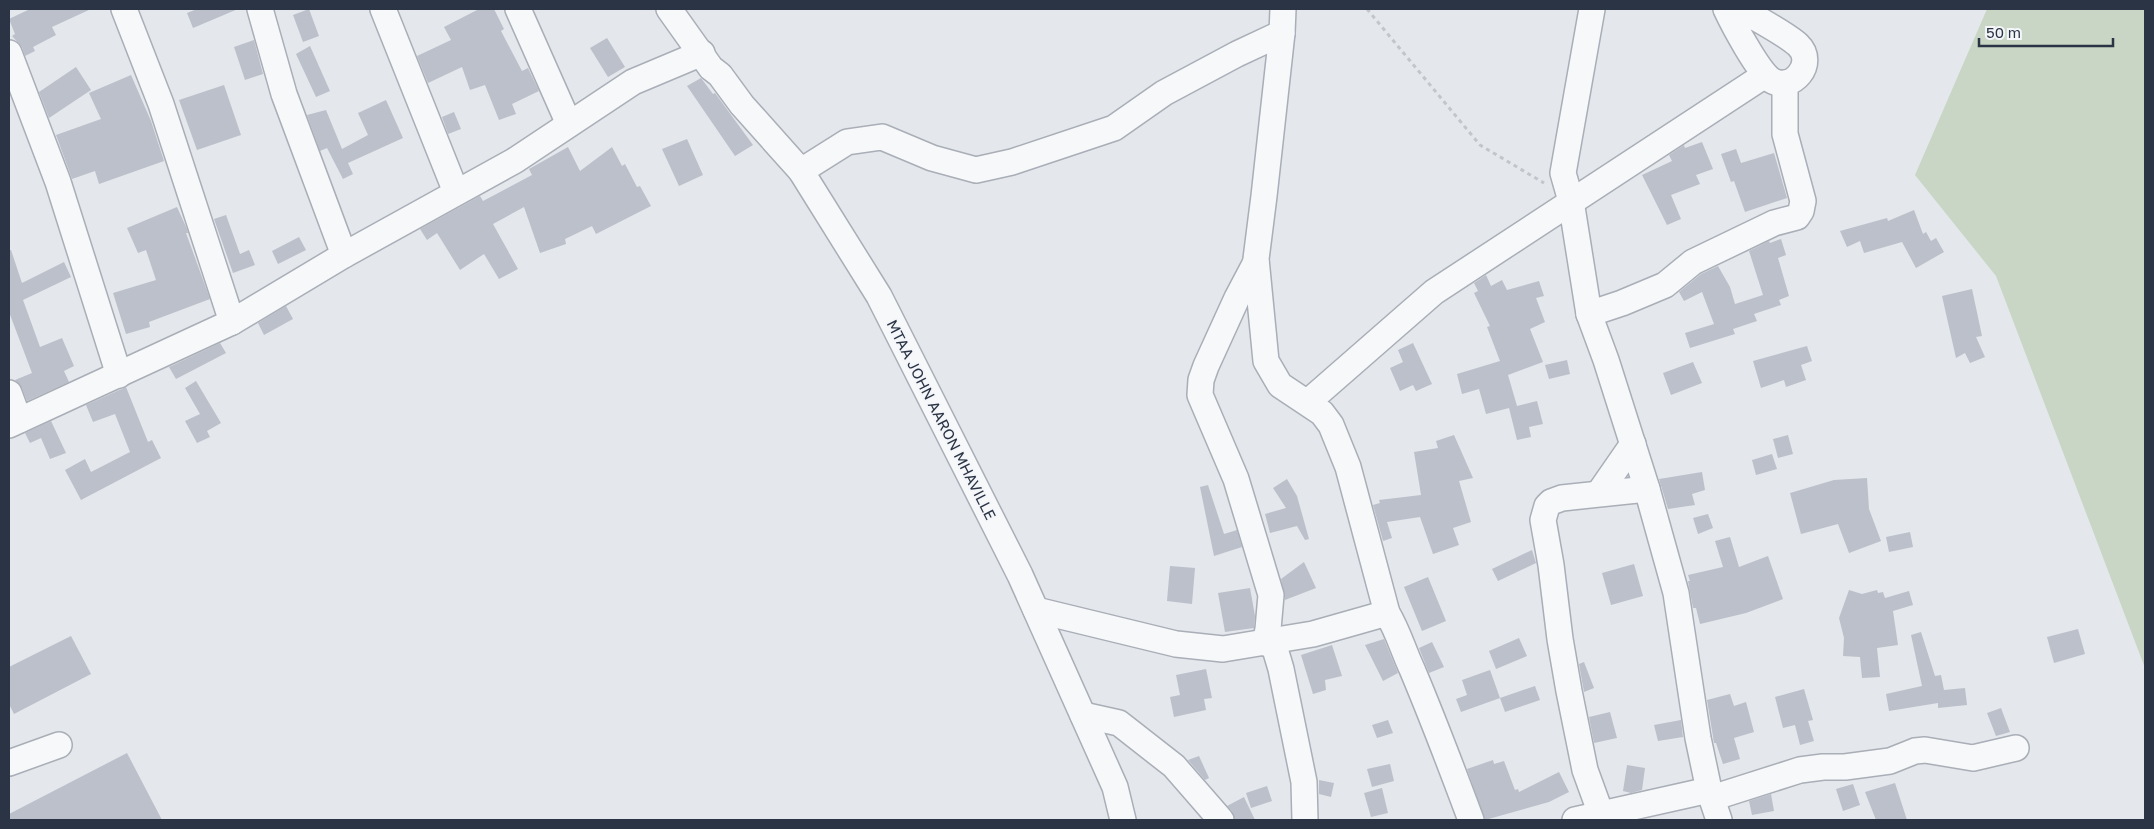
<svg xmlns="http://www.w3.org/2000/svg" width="2154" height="829" font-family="'Golos Text',sans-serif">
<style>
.green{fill:#c9d6c5}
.building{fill:#bbc0ca}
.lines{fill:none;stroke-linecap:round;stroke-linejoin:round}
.minor-casing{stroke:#a9aeb7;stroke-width:28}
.path{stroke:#c2c5cb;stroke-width:3;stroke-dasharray:4 4;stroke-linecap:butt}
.minor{stroke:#f7f8fa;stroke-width:25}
.labels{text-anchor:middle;stroke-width:4;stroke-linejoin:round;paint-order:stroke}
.street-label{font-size:15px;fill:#2b3445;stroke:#f4f6f9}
</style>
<rect width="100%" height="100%" fill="#e4e7ec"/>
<path class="green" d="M1987,9H2145V668L1996,276L1915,175Z"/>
<g class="building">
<path d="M30,9H91L52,27L56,35L33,47L35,51L25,56L22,47L12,36L15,34L9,19Z"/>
<path d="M197,9H238L193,28L187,13Z"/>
<path d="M309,9L319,36L303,42L293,15Z"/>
<path d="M479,9H494L504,29L501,31L522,71L528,68L539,91L512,104L516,114L499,120L485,85L470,90L462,67L428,83L417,56L451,40L444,27Z"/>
<path d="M607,38L625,67L608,77L590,48Z"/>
<path d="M254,40L263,74L245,80L234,47Z"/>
<path d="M310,46L330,91L316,97L296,54Z"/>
<path d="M76,67L91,90L49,118L39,92Z"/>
<path d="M131,75L151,121L164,161L99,184L95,171L72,179L56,135L101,119L89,93Z"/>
<path d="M701,78L713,94L715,93L753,145L735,156L687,86Z"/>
<path d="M224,85L241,135L197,150L179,100Z"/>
<path d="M386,100L403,138L348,163L353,174L343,179L327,148L320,151L307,115L326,110L342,149L368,135L358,113Z"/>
<path d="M454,112L461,129L448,134L442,117Z"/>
<path d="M687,139L703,175L679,186L662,149Z"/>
<path d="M1702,142L1713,169L1696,175L1700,184L1671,195L1681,219L1667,225L1642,175L1672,161L1669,155L1684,145L1685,148Z"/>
<path d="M568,147L580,171L612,147L622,166L625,164L637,187L640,186L651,206L596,234L592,226L565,239L566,244L540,253L524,207L493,224L518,269L499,279L484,254L460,270L437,233L427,240L420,229L480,196L483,201L532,175L529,169Z"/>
<path d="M1736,149L1741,163L1774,153L1787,198L1745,212L1734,181L1731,182L1721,154Z"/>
<path d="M177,207L187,229L188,233H186L210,299L149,322L150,327L126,334L113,293L156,280L146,250L138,253L127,228Z"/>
<path d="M1914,210L1923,234L1926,232L1931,241L1936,238L1944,252L1916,268L1902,242L1864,253L1860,241L1847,247L1840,231L1887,218L1888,221Z"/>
<path d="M226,215L240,254L249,250L255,265L233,273L214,219Z"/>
<path d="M299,237L306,250L278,264L272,251Z"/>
<path d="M1781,239L1786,255L1778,258L1789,296L1779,300L1781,305L1754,314L1757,321L1733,329L1735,334L1690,348L1685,333L1714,324L1702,292L1684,301L1679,292L1701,274L1718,266L1730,287L1735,304L1763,295L1749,251L1769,241L1770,243Z"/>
<path d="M9,250H11L22,283L64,262L71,277L23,300L40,347L62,338L74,366L64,371L69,382L27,401L22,388L15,380L32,373L9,312Z"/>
<path d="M1486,275L1491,286L1502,280L1507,290L1539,281L1544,296L1536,298L1545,322L1530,329L1543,362L1508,375L1517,406L1537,401L1543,424L1529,427L1531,437L1517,440L1509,408L1486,414L1479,389L1462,394L1457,374L1500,361L1487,327L1490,326L1474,293L1478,291L1474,283Z"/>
<path d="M1972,289L1982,336L1976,337L1985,357L1970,363L1965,353L1956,358L1942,296Z"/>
<path d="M286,306L293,319L264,335L258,323Z"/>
<path d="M220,343L226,353L176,379L169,367Z"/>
<path d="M1413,343L1432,384L1416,391L1413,385L1400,391L1390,368L1403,362L1398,350Z"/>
<path d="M1807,346L1812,361L1801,365L1806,380L1786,387L1784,380L1761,388L1753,361Z"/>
<path d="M1567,360L1570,374L1549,379L1545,365Z"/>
<path d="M1693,362L1702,383L1671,395L1663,373Z"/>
<path d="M196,381L221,423L207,431L210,437L197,443L185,421L200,414L185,388Z"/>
<path d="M126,387L148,442L152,440L161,458L81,500L65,470L85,459L91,472L130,452L115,414L93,422L86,405Z"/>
<path d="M51,421L66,453L50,459L41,438L30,443L25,433Z"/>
<path d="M1454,435L1473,478L1459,481L1471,522L1453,528L1459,545L1433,554L1420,517L1387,522L1392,538L1383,541L1373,505L1380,503L1379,500L1421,495L1414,452L1438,448L1436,441Z"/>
<path d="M1788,435L1793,454L1778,458L1773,439Z"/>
<path d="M1772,454L1777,469L1756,475L1752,460Z"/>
<path d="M1702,472L1705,490L1692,494L1695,505L1668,509L1659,479Z"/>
<path d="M1867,478L1869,509L1881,541L1849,553L1838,524L1801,534L1790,493L1834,480Z"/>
<path d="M1287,479L1297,496L1309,539L1305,540L1297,526L1270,533L1265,514L1286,508L1273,488Z"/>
<path d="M1208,485L1224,534L1237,530L1242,547L1214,556L1200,487Z"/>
<path d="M1708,514L1713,528L1698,534L1693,518Z"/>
<path d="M1910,532L1913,547L1889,552L1886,537Z"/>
<path d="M1730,537L1739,567L1768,556L1783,599L1746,613L1700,624L1696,608H1693L1688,581H1690L1688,575L1723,567L1715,541Z"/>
<path d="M1532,550L1536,563L1498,581L1492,569Z"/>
<path d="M1304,562L1316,588L1285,600L1281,579Z"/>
<path d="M1634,564L1643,596L1611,605L1602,573Z"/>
<path d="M1170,566L1195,568L1192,604L1167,601Z"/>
<path d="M1428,577L1446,621L1422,631L1404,587Z"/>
<path d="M1250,588L1255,616L1254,628L1225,632L1218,593Z"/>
<path d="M1849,590L1862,594L1877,590L1878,593L1883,592L1885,598L1909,591L1913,605L1893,611L1898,645L1877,648L1880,677L1862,678L1860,657L1843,656L1844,638L1839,618Z"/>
<path d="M2078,629L2085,654L2054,663L2047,637Z"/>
<path d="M1921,632L1935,676L1941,675L1944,690L1965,688L1967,705L1938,708V703L1889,711L1886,694L1922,686L1911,635Z"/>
<path d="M71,636L91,674L14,714L9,704V667Z"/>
<path d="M1519,638L1527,656L1496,669L1489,651Z"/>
<path d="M1384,639L1398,673L1383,681L1365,645Z"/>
<path d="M1432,642L1444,667L1429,673L1419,648Z"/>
<path d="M1332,645L1342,676L1325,680L1326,690L1313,694L1301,655Z"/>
<path d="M1584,662L1594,688L1584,692L1579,664Z"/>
<path d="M1206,669L1212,698L1204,699L1206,710L1174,717L1170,697L1180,695L1176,675Z"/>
<path d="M1490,670L1500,698L1535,686L1540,700L1505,712L1500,698L1461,712L1456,699L1467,695L1462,680Z"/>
<path d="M1804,689L1813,720L1808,721L1814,741L1800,745L1795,725L1783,728L1775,697Z"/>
<path d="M1730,694L1734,706L1746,702L1754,732L1734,738L1740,759L1723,764L1716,743H1714L1707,700Z"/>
<path d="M2001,708L2010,732L1996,736L1987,713Z"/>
<path d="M1610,712L1617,738L1594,743L1589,717Z"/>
<path d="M1388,720L1393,733L1377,738L1372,725Z"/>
<path d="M1681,720L1683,737L1658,741L1654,725Z"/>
<path d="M127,753L162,820H9V814Z"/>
<path d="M1199,756L1209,778L1205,780L1188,760Z"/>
<path d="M1493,760L1494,764L1504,761L1515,790L1518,789L1519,792L1559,772L1569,792L1549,802L1485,820L1467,769Z"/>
<path d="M1390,764L1394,781L1372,787L1367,769Z"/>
<path d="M1627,765L1645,768L1642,790L1631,793L1623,791Z"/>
<path d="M1319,780L1334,783L1331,797L1319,794Z"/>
<path d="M1895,783L1907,820H1876L1865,792Z"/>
<path d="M1853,784L1860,805L1843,811L1836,789Z"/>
<path d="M1267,786L1272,801L1251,808L1246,793Z"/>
<path d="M1382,788L1388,813L1371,817L1364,793Z"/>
<path d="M1771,794L1774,811L1752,815L1749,801Z"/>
<path d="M1244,797L1255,820H1235L1232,811L1227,806Z"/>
</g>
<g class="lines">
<g class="minor-casing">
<g id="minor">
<path d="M124,9L161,104L232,322"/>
<path d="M260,9L284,94L344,255"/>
<path d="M383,9L456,192"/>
<path d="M518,9L569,124"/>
<path d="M669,9L711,68L720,75L742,105L801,171L879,296L1020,575L1115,787L1123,820"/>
<path d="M1283,9L1282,33L1264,196L1256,259L1266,361L1280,385L1322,413L1331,425L1348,467L1387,613C1398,631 1403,650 1412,669C1433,719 1452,769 1471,820"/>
<path d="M1592,9L1563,173L1571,201L1589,314L1606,360L1647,489L1676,593L1698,738L1709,790L1719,820"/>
<path d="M1726,9C1733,24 1758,71 1771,80C1792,93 1817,63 1798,45C1786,34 1756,18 1740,9"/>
<path d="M9,53L58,182L119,375"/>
<path d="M801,171L847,142L882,137L932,158L976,170L1012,162L1114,128L1164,93L1237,54L1282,33"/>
<path d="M1256,262L1237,298L1206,366L1201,380L1200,395L1236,479L1271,595L1268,629L1265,643"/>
<path d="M1589,314L1622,303L1665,285L1693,262L1774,223L1797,217L1801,211L1803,201L1785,134V83"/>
<path d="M9,393L19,420"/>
<path d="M1308,402L1434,292L1765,75"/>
<path d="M9,425L232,322L344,255L514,161L633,82L702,53"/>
<path d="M1599,493L1633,444"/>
<path d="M1036,610L1176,644L1223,649L1313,634L1387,613"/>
<path d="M1273,642L1281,669L1304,782L1305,820"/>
<path d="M1083,715L1119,723L1174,766L1221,820"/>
<path d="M9,763L59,745"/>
<path d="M1712,798L1800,770L1823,767H1845L1890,761L1915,751L1925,750L1973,758L2016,748"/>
<path d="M1601,814L1585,770L1569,691L1560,639L1551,565L1543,520L1547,506L1551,502L1562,498L1647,489"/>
<path d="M1575,820L1709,790"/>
</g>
</g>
<path class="path" d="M1367,9L1480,145L1544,183"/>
<use href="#minor" class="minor"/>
</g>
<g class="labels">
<g class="street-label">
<text transform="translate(941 420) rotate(63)" y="5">MTAA JOHN AARON MHAVILLE</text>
</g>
</g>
<rect width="2154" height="829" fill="none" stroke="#2b3445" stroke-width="20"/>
<path d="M1979 38v8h134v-8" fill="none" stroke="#2b3445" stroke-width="2.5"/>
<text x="1986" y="38" font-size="15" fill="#2b3445" stroke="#f4f6f9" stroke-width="4" paint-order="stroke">50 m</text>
</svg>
